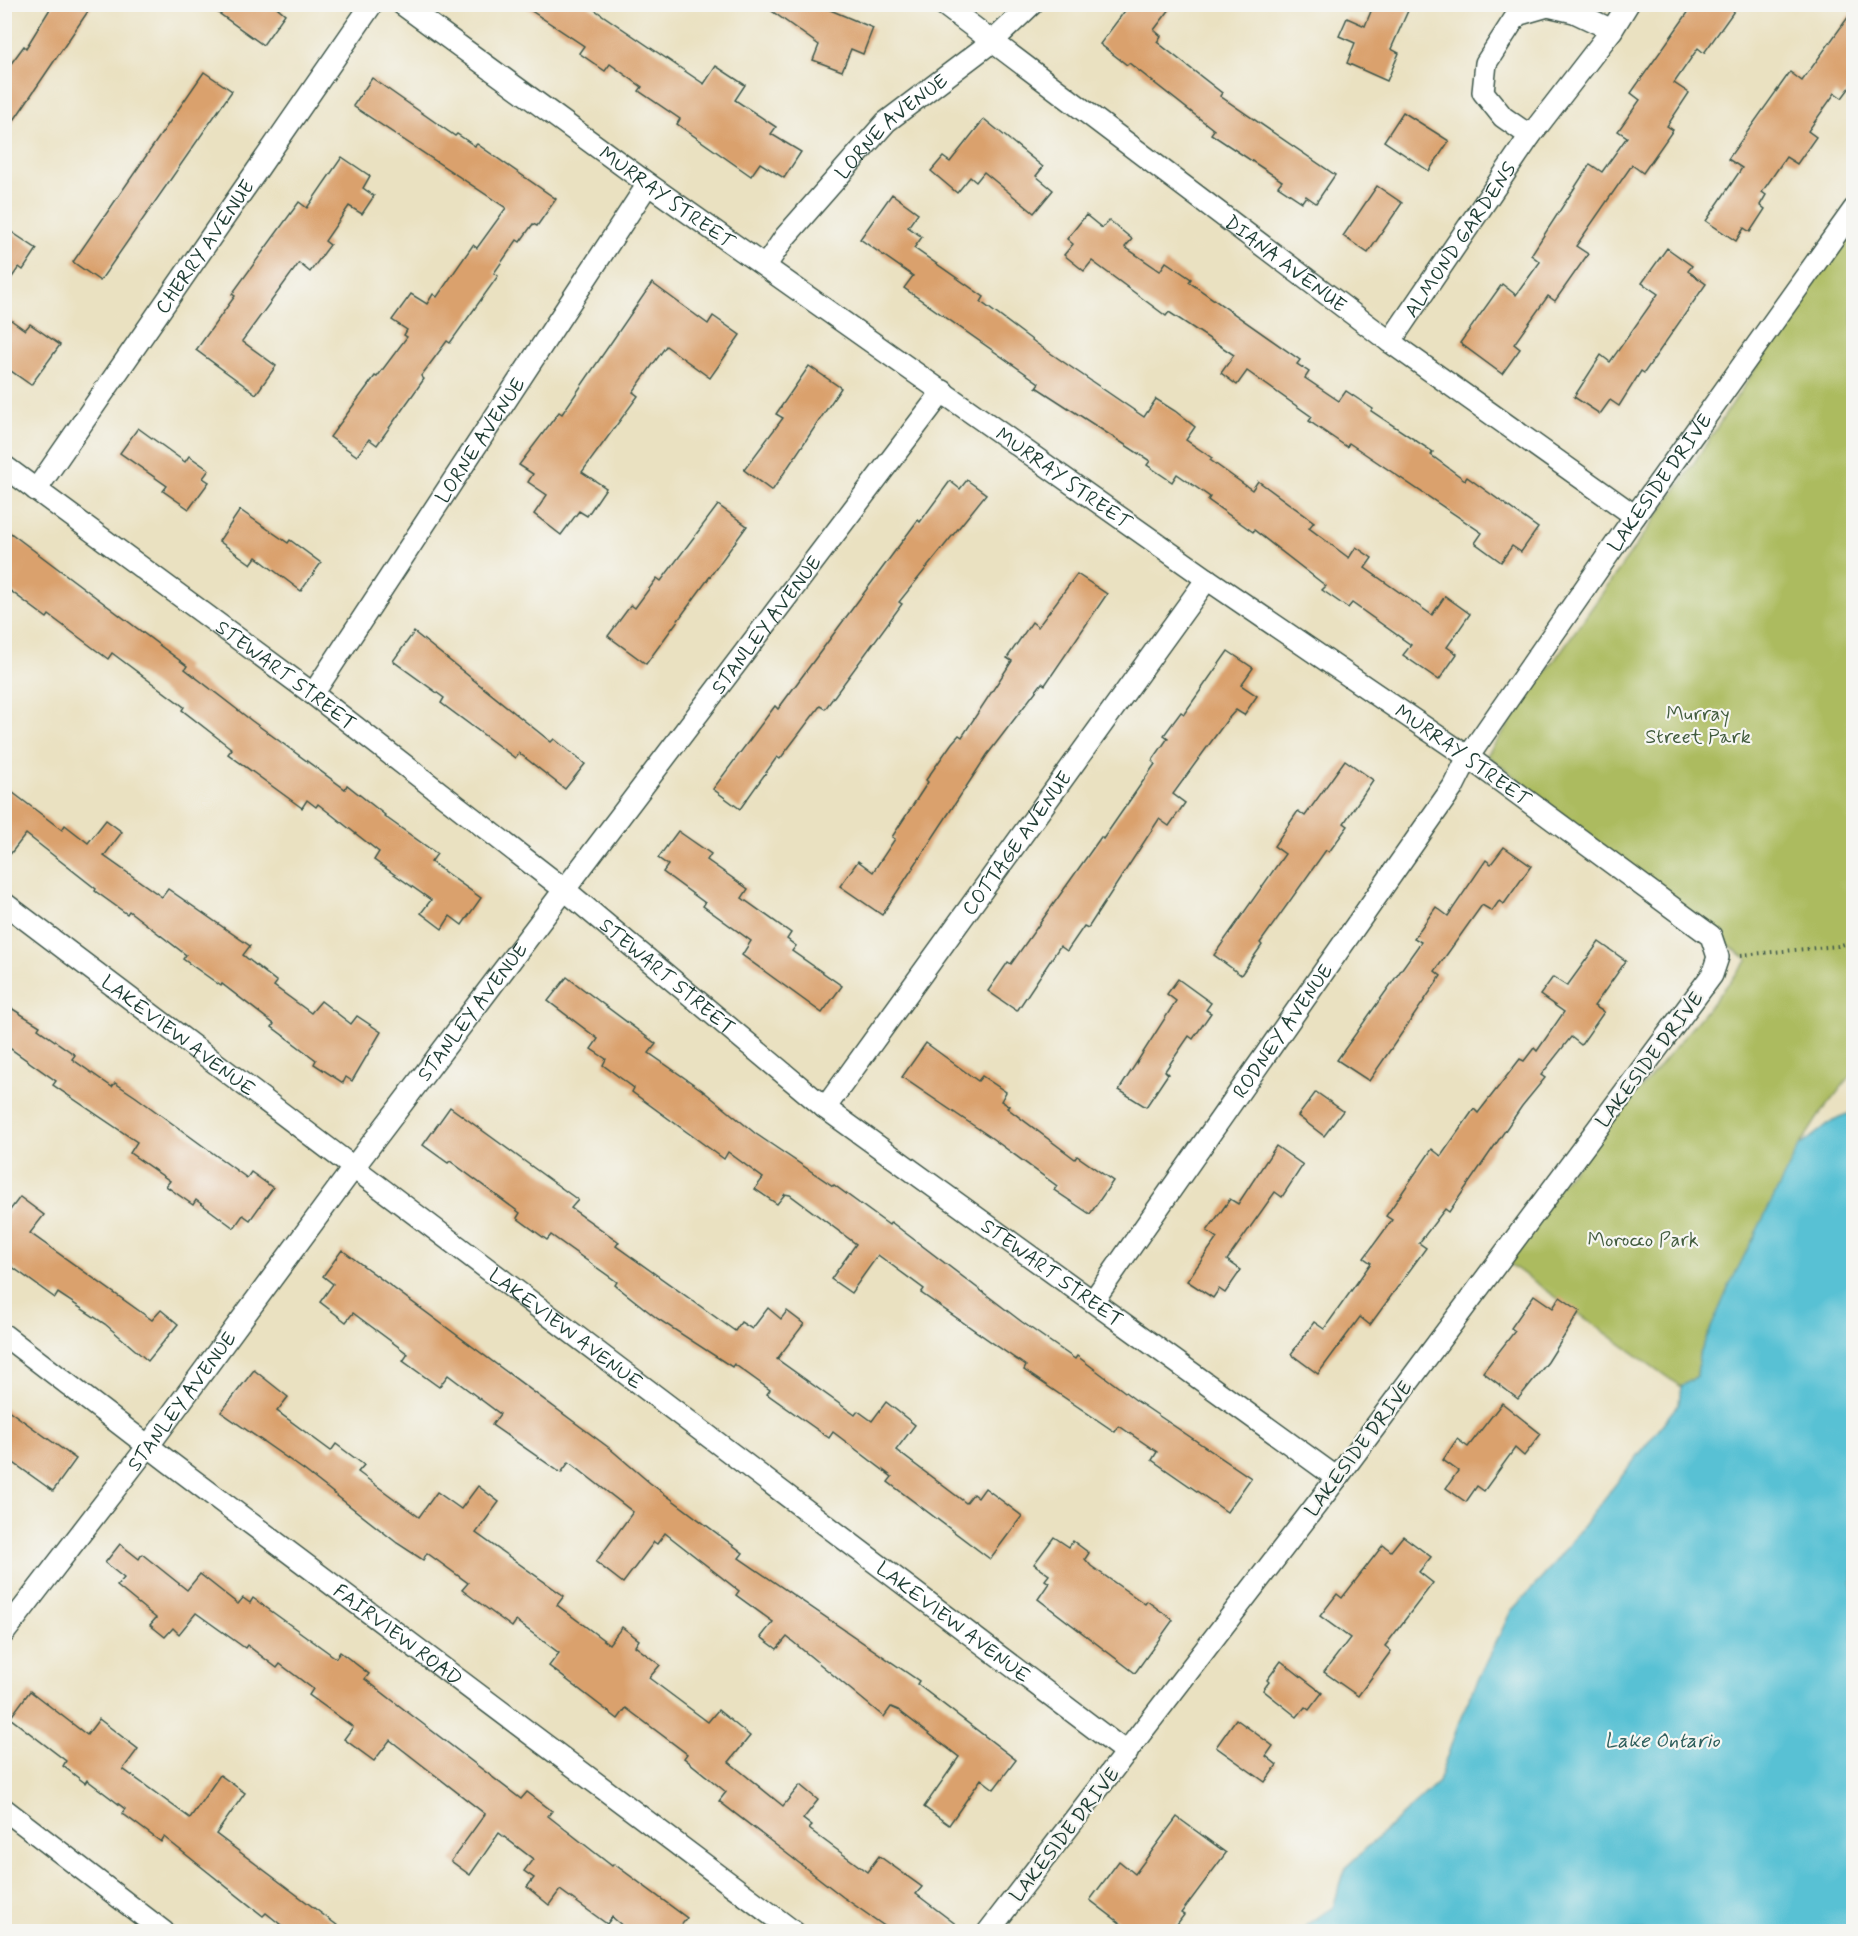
<svg xmlns="http://www.w3.org/2000/svg" width="1858" height="1936" font-family="Mynerve,sans-serif">
<style>
.green{fill:#acbb5e;stroke:#667c49;stroke-width:1.5}
.water{fill:#58c1d4;stroke:#3c7f84;stroke-width:1.5}
.building{fill:#daa16d}
.lines{fill:none;stroke-linecap:round;stroke-linejoin:round}
.minor-casing{stroke:#3d5649;stroke-width:24}
.path{stroke:#3d5649;stroke-width:4;stroke-dasharray:1.5 4.5;stroke-linecap:butt}
.minor{stroke:#fff;stroke-width:21}
.labels{text-anchor:middle;stroke-width:4.5;stroke-linejoin:round;paint-order:stroke}
.street-label{font-size:20px;fill:#1f3d34;stroke:#f6f6f2}
.park-label{font-size:20px;fill:#425c3e;stroke:#f6f6f2}
.water-label{font-size:21px;font-style:italic;fill:#2d5e5c;stroke:#f6f6f2}
</style>
<rect width="100%" height="100%" fill="#f6f6f2"/>
<filter id="ink" filterUnits="userSpaceOnUse"><feTurbulence type="fractalNoise" baseFrequency=".0167" numOctaves="2"/><feDisplacementMap in="SourceGraphic" scale="12" xChannelSelector="R" yChannelSelector="G"/><feConvolveMatrix kernelMatrix="1 2 1 2 8 2 1 2 1" color-interpolation-filters="sRGB"/></filter>
<filter id="wash" filterUnits="userSpaceOnUse"><feTurbulence type="fractalNoise" baseFrequency=".008" numOctaves="4" result="noise"/><feDisplacementMap in="SourceGraphic" scale="24" xChannelSelector="R" yChannelSelector="G"/><feGaussianBlur stdDeviation="1.35" result="paint"/><feColorMatrix in="noise" values="0 0 0 0 0 0 0 0 0 0 0 0 0 0 0 0 0 1.4 0 .05"/><feComposite in="paint" operator="in"/></filter>
<g filter="url(#wash)">
<rect width="100%" height="100%" fill="#eae1c1"/>
<path class="green" d="M1853,219V1073L1820,1114L1799,1147L1699,1355L1697,1376L1681,1387L1500,1257L1748,960L1487,755L1680,484Z"/>
<path class="water" d="M1853,1112V1931H1305L1306,1926L1333,1907L1346,1867L1438,1782L1462,1714L1511,1611L1544,1576L1679,1403L1681,1387L1697,1376L1699,1355L1730,1284L1799,1147L1833,1120Z"/>
<g id="blocks">
<g class="building">
<path d="M53,4H93L4,135V73L24,46L26,48Z"/>
<path d="M206,4H273L285,14L263,45Z"/>
<path d="M521,4H586L704,84L716,66L745,85L735,100L776,127L771,134L801,152L784,178L760,163L751,176L677,124L680,119L639,91L642,87L610,64L605,71L579,53L584,46Z"/>
<path d="M762,4H816L873,28L863,54L851,49L842,71L813,60L819,45Z"/>
<path d="M1130,4H1174L1154,30L1161,36L1157,42L1222,93L1220,96L1335,175L1316,203L1306,196L1302,202L1278,186L1282,181L1211,134L1214,130L1129,63L1127,65L1100,44Z"/>
<path d="M1374,4H1411L1391,49L1399,53L1387,81L1347,63L1355,43L1339,36L1347,18L1365,26Z"/>
<path d="M1694,4H1739L1704,53L1698,48L1674,83L1689,93L1667,126L1673,130L1643,173L1632,165L1576,246L1588,254L1555,301L1548,296L1514,344L1520,349L1502,374L1460,343L1502,284L1516,295L1540,262L1531,255L1590,164L1602,172L1627,137L1618,131L1640,100L1631,93Z"/>
<path d="M1854,9V82L1842,98L1835,93L1808,131L1816,137L1797,164L1786,157L1762,192L1766,195L1760,205L1765,209L1750,232L1744,228L1736,241L1706,221L1742,168L1728,159L1790,72L1802,81Z"/>
<path d="M204,72L232,91L100,281L73,262Z"/>
<path d="M372,78L455,136L457,134L475,146L477,144L556,199L537,226L533,224L520,242L517,240L494,273L498,276L450,343L447,341L421,376L424,379L377,445L369,439L357,456L330,437L375,376L377,377L407,337L404,335L407,330L392,320L411,294L427,304L433,294L437,297L473,245L477,248L506,208L353,106Z"/>
<path d="M1403,112L1449,141L1429,171L1384,141Z"/>
<path d="M984,119L1043,167L1036,176L1053,190L1034,213L984,172L976,182L970,177L957,193L931,171L943,157L950,162Z"/>
<path d="M342,157L370,176L363,188L374,196L362,214L349,206L325,241L330,245L310,272L299,263L242,341L276,366L256,394L196,350L235,296L232,294L299,202L307,208Z"/>
<path d="M1377,186L1402,203L1368,253L1343,236Z"/>
<path d="M892,194L918,213L908,227L922,237L914,248L984,297L981,302L1040,346L1144,417L1156,399L1175,411L1195,427L1186,440L1212,458L1210,460L1252,490L1258,481L1314,522L1309,528L1349,558L1356,547L1372,558L1365,568L1432,615L1445,596L1470,614L1447,647L1457,654L1439,680L1403,655L1411,645L1352,603L1348,608L1322,590L1326,586L1254,530L1253,532L1208,500L1210,497L1177,474L1172,482L1147,465L1150,461L1036,387L1039,383L904,288L913,276L860,239Z"/>
<path d="M1086,215L1102,228L1109,220L1132,239L1125,247L1160,271L1166,262L1191,279L1189,282L1300,360L1297,364L1309,372L1305,378L1339,401L1346,391L1373,409L1371,411L1433,452L1431,455L1465,480L1467,477L1538,528L1521,552L1512,546L1501,562L1475,543L1482,533L1349,443L1347,447L1309,421L1312,417L1247,371L1237,385L1221,373L1234,355L1169,312L1166,316L1092,261L1084,271L1064,255L1073,244L1067,239Z"/>
<path d="M4,227L37,249L23,270L19,267L4,289Z"/>
<path d="M1667,248L1692,266L1688,271L1706,284L1644,373L1641,371L1619,406L1610,400L1600,414L1574,397L1601,355L1610,362L1658,294L1642,283Z"/>
<path d="M652,283L708,324L713,316L740,335L710,378L666,346L633,392L638,396L582,472L606,488L587,516L579,511L561,535L534,514L547,495L528,482L533,474L519,465L559,412L562,414Z"/>
<path d="M4,315L25,330L30,324L60,345L31,385L4,366Z"/>
<path d="M809,366L841,388L772,491L744,470L783,418L776,414Z"/>
<path d="M138,428L185,462L189,456L209,470L203,478L209,482L189,509L163,491L167,486L120,453Z"/>
<path d="M967,480L986,494L899,602L902,604L825,709L820,706L780,759L777,757L740,809L713,789L775,706L778,709L918,520L920,522L950,481L960,489Z"/>
<path d="M718,505L747,526L646,664L608,636L631,605L635,608L657,578L661,581Z"/>
<path d="M240,510L288,543L290,540L321,563L301,591L256,557L251,564L219,541Z"/>
<path d="M4,528L187,666L185,669L252,721L345,789L347,785L385,815L384,816L437,854L431,862L481,898L462,925L450,916L442,929L421,913L431,900L374,860L379,852L318,804L316,807L307,800L302,808L228,754L232,749L182,710L184,707L112,653L108,659L49,615L47,618L4,586Z"/>
<path d="M1077,574L1107,594L1045,685L1042,683L987,755L882,915L840,886L858,861L873,872L895,839L892,837L928,782L926,780L952,743L959,735L962,737L1012,661L1007,658L1032,622L1038,627Z"/>
<path d="M414,632L551,742L554,739L585,764L565,789L519,753L515,758L441,703L444,698L393,661Z"/>
<path d="M1228,651L1253,668L1241,685L1257,696L1244,715L1236,710L1227,720L1173,794L1185,803L1169,826L1159,819L1088,928L1084,926L1067,951L1060,946L1017,1011L988,991L1008,962L1011,964L1101,837L1103,839L1155,764L1152,761L1168,738L1164,735L1181,712L1184,714Z"/>
<path d="M1345,760L1373,780L1344,823L1348,826L1329,852L1326,850L1260,943L1262,945L1241,975L1214,955L1285,854L1274,846L1298,811L1305,816Z"/>
<path d="M4,786L62,830L65,825L88,843L106,820L122,832L104,856L162,897L168,889L250,946L243,955L277,982L274,986L311,1013L321,1001L351,1024L357,1016L381,1032L352,1081L346,1077L343,1083L314,1064L316,1060L272,1027L274,1024L222,984L221,986L183,959L186,955L129,911L127,914L95,891L96,889L26,834L4,862Z"/>
<path d="M678,831L711,854L707,860L748,889L742,898L791,933L787,939L796,946L792,951L842,986L822,1013L742,955L751,941L703,906L705,903L663,872L668,865L658,858Z"/>
<path d="M1504,847L1531,866L1504,904L1499,901L1492,911L1482,905L1435,971L1441,976L1369,1081L1337,1060L1421,942L1414,938L1436,907L1448,916L1486,860L1491,864Z"/>
<path d="M1599,942L1626,961L1594,1006L1604,1012L1581,1045L1571,1037L1541,1075L1545,1078L1522,1106L1449,1212L1445,1209L1419,1243L1426,1248L1370,1325L1360,1317L1318,1374L1291,1354L1314,1322L1324,1329L1371,1263L1364,1258L1392,1220L1386,1216L1432,1149L1441,1156L1474,1109L1478,1113L1520,1059L1524,1061L1534,1048L1537,1051L1564,1012L1540,995L1553,977L1567,986Z"/>
<path d="M567,977L656,1044L649,1053L702,1090L756,1134L833,1186L834,1185L889,1225L891,1222L1022,1322L1075,1359L1077,1356L1137,1401L1251,1478L1227,1512L1152,1460L1157,1452L1119,1426L1115,1432L1024,1370L1026,1366L921,1293L924,1289L878,1255L851,1293L831,1279L856,1244L790,1195L785,1194L777,1204L755,1189L763,1178L728,1152L724,1159L632,1092L634,1088L603,1065L606,1059L591,1049L598,1039L548,1001Z"/>
<path d="M1178,979L1211,1003L1206,1010L1211,1013L1193,1039L1189,1036L1165,1071L1168,1074L1146,1107L1119,1090L1176,1001L1167,994Z"/>
<path d="M11,1008L40,1026L38,1029L75,1055L72,1059L112,1087L115,1083L136,1097L247,1178L251,1172L273,1188L250,1220L243,1215L234,1228L196,1200L193,1205L166,1186L170,1181L130,1153L137,1142L53,1085L56,1081L4,1044V1018Z"/>
<path d="M926,1043L978,1081L982,1076L1006,1092L1001,1101L1009,1106L1007,1108L1075,1159L1077,1156L1113,1181L1090,1214L1054,1190L1057,1186L989,1136L902,1077Z"/>
<path d="M1316,1092L1343,1111L1324,1136L1298,1116Z"/>
<path d="M450,1107L578,1200L571,1208L619,1242L616,1246L735,1331L741,1322L752,1329L768,1308L781,1319L787,1311L804,1324L777,1359L855,1415L858,1411L872,1421L886,1402L915,1425L896,1450L966,1503L973,1494L978,1498L985,1488L1022,1516L990,1559L888,1482L892,1477L833,1432L829,1438L767,1394L770,1390L734,1364L732,1367L658,1319L615,1285L617,1282L551,1235L547,1240L517,1218L520,1213L450,1161L448,1163L423,1145Z"/>
<path d="M1276,1146L1303,1165L1282,1197L1275,1192L1227,1260L1241,1270L1225,1293L1219,1289L1213,1298L1187,1281L1217,1238L1207,1231L1230,1199L1238,1204Z"/>
<path d="M20,1197L44,1215L30,1233L152,1320L161,1310L178,1324L148,1361L105,1324L58,1293L55,1298L4,1261V1218Z"/>
<path d="M342,1250L608,1447L650,1483L743,1553L739,1558L919,1681L917,1684L1016,1760L994,1789L981,1779L949,1825L924,1807L959,1757L898,1710L891,1707L884,1717L787,1637L777,1649L761,1637L773,1622L736,1595L739,1591L665,1533L657,1544L654,1542L623,1583L596,1562L633,1512L569,1462L561,1473L492,1425L500,1414L448,1375L439,1387L403,1361L408,1354L353,1313L346,1322L320,1302L333,1284L323,1276Z"/>
<path d="M1534,1295L1553,1308L1560,1297L1580,1311L1548,1362L1518,1399L1483,1372L1515,1331L1511,1328Z"/>
<path d="M254,1370L288,1397L277,1411L331,1451L336,1444L364,1465L358,1472L419,1517L437,1492L461,1509L478,1486L499,1502L476,1533L564,1596L557,1605L609,1644L622,1627L639,1640L635,1646L660,1665L649,1678L708,1722L718,1710L750,1736L729,1762L783,1806L800,1785L818,1800L803,1819L812,1826L809,1829L867,1872L879,1856L922,1887L916,1894L966,1932H893L843,1897L719,1801L726,1792L684,1758L687,1754L626,1708L618,1719L549,1666L559,1653L516,1621L512,1627L462,1590L468,1583L427,1553L423,1560L397,1543L304,1470L221,1412Z"/>
<path d="M1502,1403L1541,1434L1524,1456L1515,1448L1484,1491L1477,1486L1466,1502L1446,1488L1458,1471L1443,1460L1457,1439L1468,1447Z"/>
<path d="M4,1407L76,1459L53,1491L4,1456Z"/>
<path d="M1403,1536L1431,1557L1419,1572L1433,1583L1385,1646L1391,1651L1358,1696L1324,1672L1350,1638L1320,1616L1337,1594L1342,1598L1383,1545L1391,1551Z"/>
<path d="M1054,1537L1069,1547L1073,1541L1089,1553L1085,1559L1091,1566L1145,1604L1147,1601L1173,1620L1135,1673L1038,1599L1049,1583L1045,1580L1049,1575L1034,1564Z"/>
<path d="M120,1544L139,1559L142,1554L187,1590L200,1574L238,1604L243,1598L250,1603L253,1598L336,1658L340,1652L369,1674L365,1679L410,1714L521,1799L527,1792L552,1811L548,1816L612,1866L614,1864L687,1918L676,1932H630L612,1917L607,1924L560,1890L549,1905L527,1887L534,1878L524,1871L533,1859L499,1833L470,1875L451,1861L485,1814L390,1740L374,1761L344,1739L353,1727L309,1695L313,1689L280,1664L277,1668L247,1645L245,1648L196,1613L179,1634L173,1628L165,1637L150,1625L156,1618L117,1586L124,1578L105,1563Z"/>
<path d="M1281,1661L1322,1693L1309,1710L1305,1707L1297,1717L1263,1690L1269,1682L1267,1680Z"/>
<path d="M30,1691L87,1735L99,1719L138,1749L123,1769L190,1818L220,1775L245,1793L216,1834L346,1932H290L266,1913L263,1916L164,1837L161,1842L122,1813L125,1809L87,1780L85,1783L63,1766L66,1761L10,1718Z"/>
<path d="M1236,1719L1273,1746L1266,1756L1277,1765L1265,1782L1216,1747Z"/>
<path d="M1177,1817L1226,1853L1181,1913L1184,1915L1171,1932H1132L1090,1900L1119,1861L1135,1874Z"/>
</g>
</g>
</g>
<g filter="url(#ink)">
<use href="#blocks" fill-opacity="0" stroke="#3d5649" stroke-width="1.5"/>
<g class="lines">
<g class="minor-casing">
<g id="minor">
<path id="s1" d="M402,4L648,184L1207,579L1468,757L1711,936L1718,957L1712,975L1337,1478L988,1932"/>
<path id="s2" d="M943,4L1390,342L1635,516"/>
<path d="M1530,136L1503,117L1483,92L1486,63L1517,15L1548,6L1574,12L1612,30"/>
<path id="s3" d="M766,265L785,237L886,122L993,41L1032,4"/>
<path id="s4" d="M1390,342L1530,136L1612,30L1628,4"/>
<path id="s5" d="M4,466L313,694L565,890L825,1108L1337,1478"/>
<path id="s6" d="M36,490L372,4"/>
<path id="s7" d="M313,694L648,184"/>
<path id="s8" d="M4,903L1127,1753"/>
<path id="s9" d="M825,1108L1207,579"/>
<path id="s10" d="M1093,1301L1453,787L1468,757L1635,516L1854,209"/>
<path id="s11" d="M4,1335L169,1462L794,1932"/>
<path id="s12" d="M4,1633L149,1445L354,1167L943,391"/>
<path d="M4,1809L164,1932"/>
</g>
</g>
<path class="path" d="M1741,955L1838,946L1848,943L1854,937"/>
<use href="#minor" class="minor"/>
</g>
</g>
<g class="labels">
<g class="street-label">
<text dy="7" stroke="none"><textPath href="#s3" startOffset="188">LORNE AVENUE</textPath></text>
<text dy="7" stroke="none"><textPath href="#s1" startOffset="328">MURRAY STREET</textPath></text>
<text dy="7" stroke="none"><textPath href="#s4" startOffset="124">ALMOND GARDENS</textPath></text>
<text dy="7" stroke="none"><textPath href="#s6" startOffset="296">CHERRY AVENUE</textPath></text>
<text dy="7" stroke="none"><textPath href="#s2" startOffset="430">DIANA AVENUE</textPath></text>
<text dy="7" stroke="none"><textPath href="#s7" startOffset="304">LORNE AVENUE</textPath></text>
<text dy="7" stroke="none"><textPath href="#s1" startOffset="814">MURRAY STREET</textPath></text>
<text dy="7" stroke="none"><textPath href="#s10" startOffset="996">LAKESIDE DRIVE</textPath></text>
<text dy="7" stroke="none"><textPath href="#s12" startOffset="1264">STANLEY AVENUE</textPath></text>
<text dy="7" stroke="none"><textPath href="#s5" startOffset="351">STEWART STREET</textPath></text>
<text dy="7" stroke="none"><textPath href="#s1" startOffset="1300">MURRAY STREET</textPath></text>
<text dy="7" stroke="none"><textPath href="#s9" startOffset="327">COTTAGE AVENUE</textPath></text>
<text dy="7" stroke="none"><textPath href="#s5" startOffset="837">STEWART STREET</textPath></text>
<text dy="7" stroke="none"><textPath href="#s12" startOffset="778">STANLEY AVENUE</textPath></text>
<text dy="7" stroke="none"><textPath href="#s10" startOffset="330">RODNEY AVENUE</textPath></text>
<text dy="7" stroke="none"><textPath href="#s8" startOffset="219">LAKEVIEW AVENUE</textPath></text>
<text transform="translate(1649 1059) rotate(-53)" y="7">LAKESIDE DRIVE</text>
<text dy="7" stroke="none"><textPath href="#s5" startOffset="1323">STEWART STREET</textPath></text>
<text dy="7" stroke="none"><textPath href="#s8" startOffset="705">LAKEVIEW AVENUE</textPath></text>
<text dy="7" stroke="none"><textPath href="#s12" startOffset="292">STANLEY AVENUE</textPath></text>
<text transform="translate(1358 1448) rotate(-53)" y="7">LAKESIDE DRIVE</text>
<text dy="7" stroke="none"><textPath href="#s8" startOffset="1191">LAKEVIEW AVENUE</textPath></text>
<text dy="7" stroke="none"><textPath href="#s11" startOffset="495">FAIRVIEW ROAD</textPath></text>
<text transform="translate(1064 1834) rotate(-52)" y="7">LAKESIDE DRIVE</text>
</g>
<g class="park-label">
<text x="1698" y="720">Murray<tspan x="1698" dy="23">Street Park</tspan></text>
<text x="1643" y="1246">Morocco Park</text>
</g>
<g class="water-label">
<text x="1662" y="1747">Lake Ontario</text>
</g>
</g>
<rect width="1858" height="1936" fill="none" stroke="#f6f6f2" stroke-width="24"/>
</svg>
